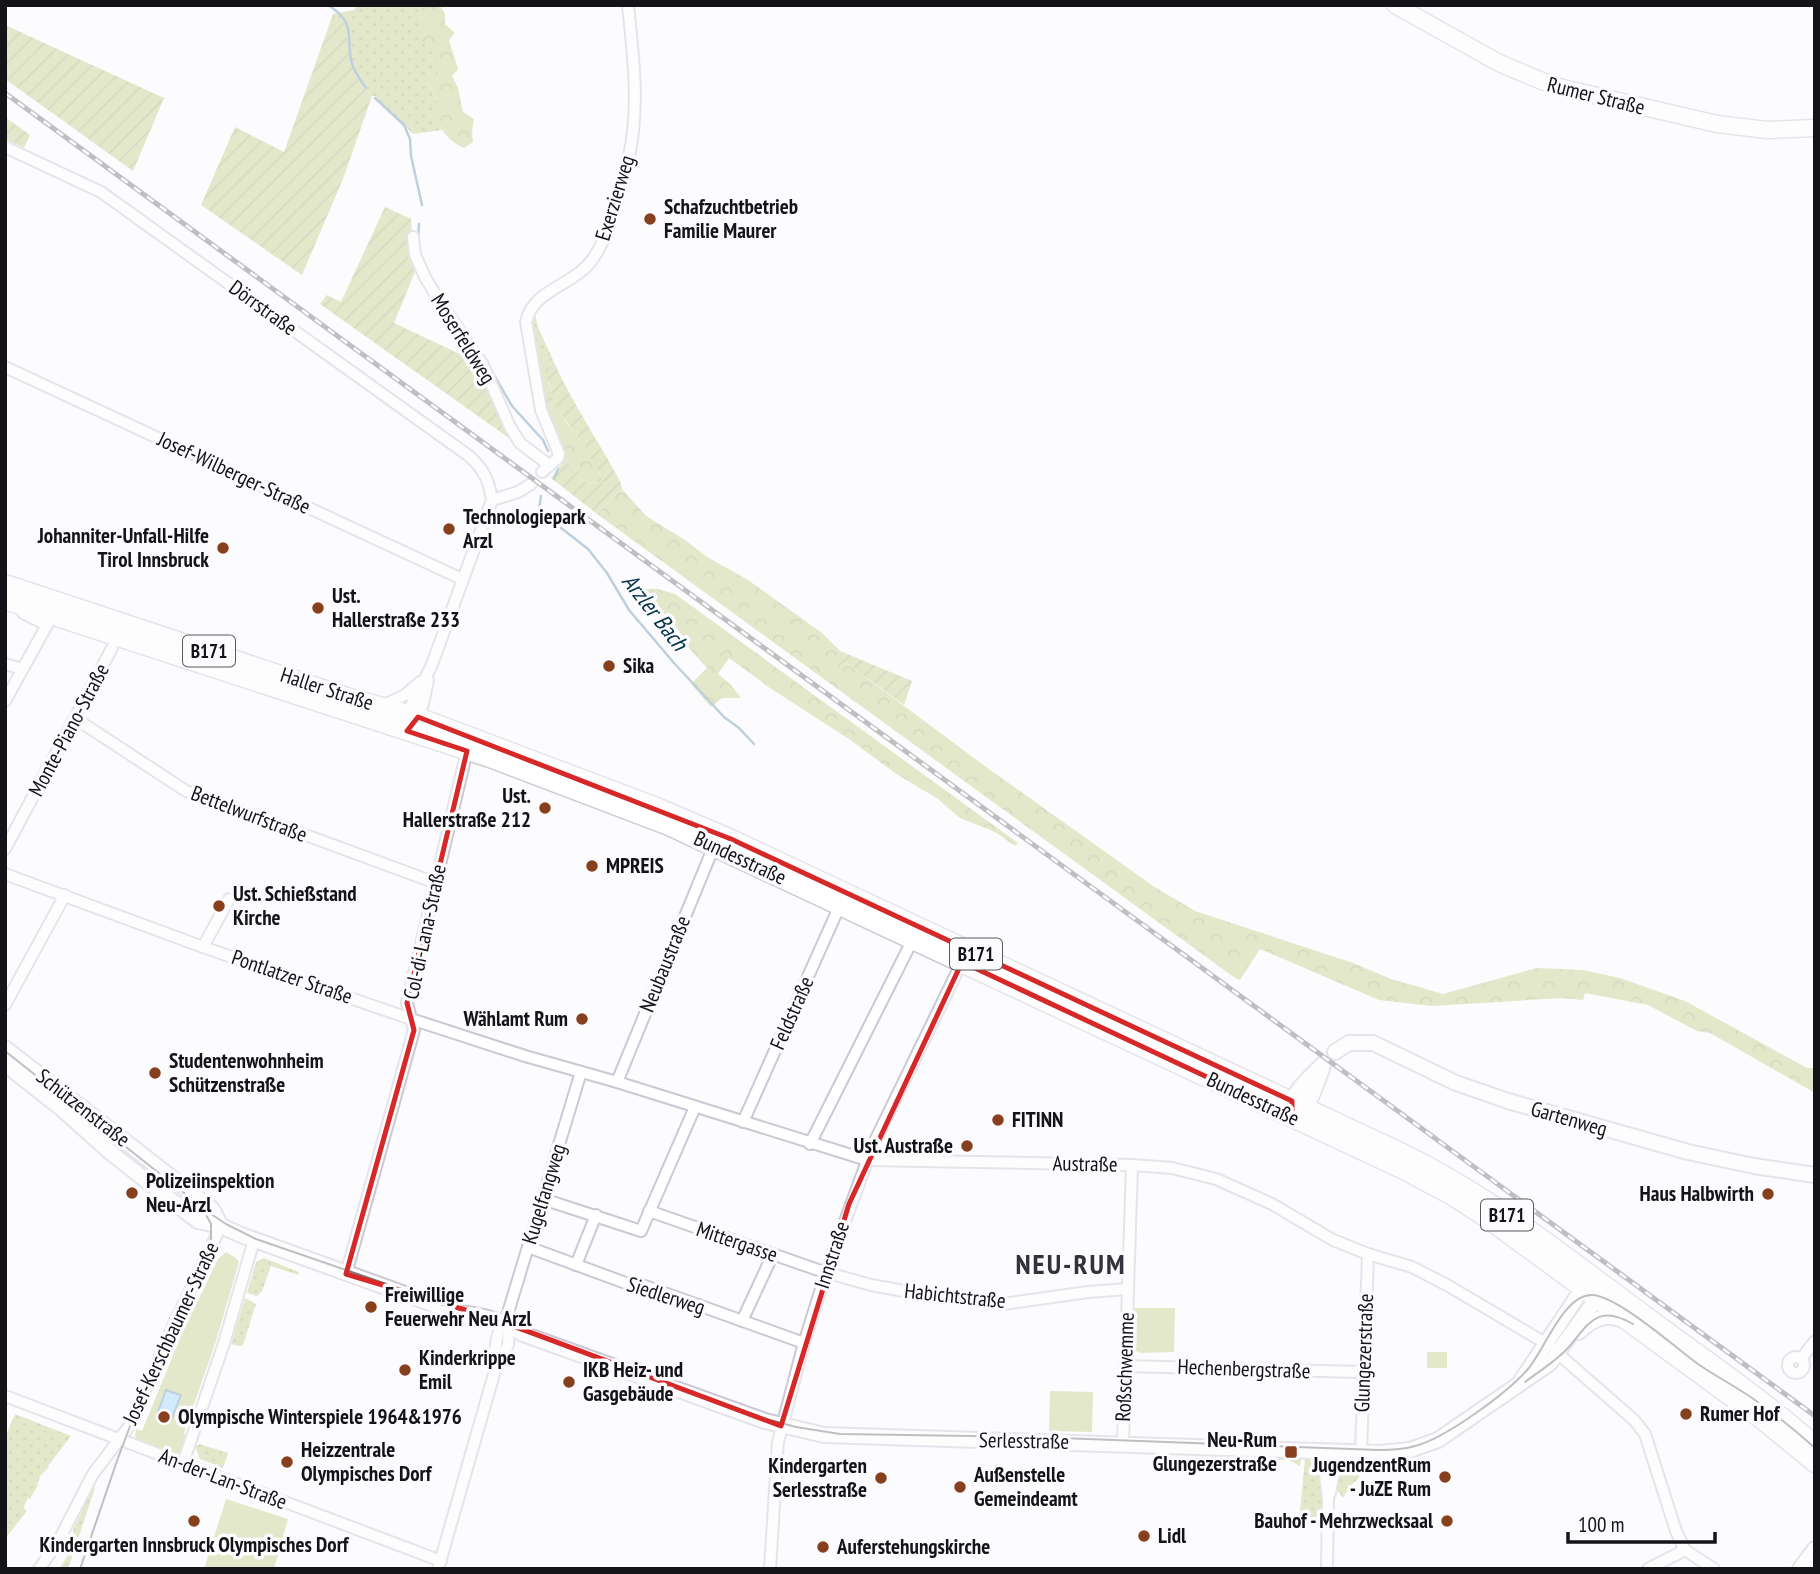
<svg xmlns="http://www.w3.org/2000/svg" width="1820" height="1574" font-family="'PT Sans Narrow',sans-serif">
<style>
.grass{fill:url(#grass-dots)}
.forest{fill:url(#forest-crowns)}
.park{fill:#c5d08d}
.garden{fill:url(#garden-furrows)}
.water{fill:url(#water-ripples);stroke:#749cb6;stroke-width:2}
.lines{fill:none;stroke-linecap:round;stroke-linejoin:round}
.stream{stroke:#749cb6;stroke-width:2.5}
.minor-casing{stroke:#ccc8d5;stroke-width:14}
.tertiary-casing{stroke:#ccc8d5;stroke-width:18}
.secondary-casing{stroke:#ccc8d5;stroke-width:19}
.primary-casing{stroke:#ccc8d5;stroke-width:21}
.minor{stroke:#fff;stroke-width:10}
.tertiary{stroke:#fff;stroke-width:14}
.secondary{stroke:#fff;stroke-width:16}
.primary{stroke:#fff;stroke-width:18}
.tram{stroke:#77767a;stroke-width:2}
.rail-casing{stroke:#77767a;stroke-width:5}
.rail{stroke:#fcfbfd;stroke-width:2.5;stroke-dasharray:8;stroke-linecap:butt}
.marked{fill:none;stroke:#d62828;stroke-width:5;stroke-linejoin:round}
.poi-dot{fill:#87401e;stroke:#fcfbfd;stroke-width:2.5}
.labels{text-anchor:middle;stroke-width:7;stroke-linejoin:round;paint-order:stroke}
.shield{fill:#fcfbfd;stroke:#5a595c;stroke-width:2}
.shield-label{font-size:19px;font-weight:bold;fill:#141317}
.street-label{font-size:21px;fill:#141317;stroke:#fcfbfd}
.poi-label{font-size:21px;font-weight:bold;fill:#141317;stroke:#fcfbfd;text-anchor:start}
.water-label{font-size:23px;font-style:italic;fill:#03334a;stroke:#fcfbfd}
.district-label{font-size:28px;font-weight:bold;letter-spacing:2px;fill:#34313b;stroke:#fcfbfd}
</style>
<defs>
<pattern id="grass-dots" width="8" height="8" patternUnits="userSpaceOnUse" patternTransform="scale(1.75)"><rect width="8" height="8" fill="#c5d08d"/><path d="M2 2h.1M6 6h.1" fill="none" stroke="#a8b279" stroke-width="1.8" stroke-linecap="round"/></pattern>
<pattern id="forest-crowns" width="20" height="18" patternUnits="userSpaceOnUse" patternTransform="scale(1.75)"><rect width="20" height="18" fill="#c5d08d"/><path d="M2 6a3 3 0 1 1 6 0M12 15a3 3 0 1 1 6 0" fill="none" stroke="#a8b279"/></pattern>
<pattern id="garden-furrows" width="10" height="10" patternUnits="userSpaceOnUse" patternTransform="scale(1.75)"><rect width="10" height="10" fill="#c5d08d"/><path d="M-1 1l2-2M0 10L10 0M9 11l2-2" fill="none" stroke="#a8b279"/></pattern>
<pattern id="water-ripples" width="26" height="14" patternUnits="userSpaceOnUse" patternTransform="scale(1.75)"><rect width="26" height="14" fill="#9dd6fa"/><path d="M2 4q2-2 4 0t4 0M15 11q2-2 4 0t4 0" fill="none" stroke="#86b7d6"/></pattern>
</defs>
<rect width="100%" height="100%" fill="#fcfbfd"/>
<g class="grass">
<path d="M358,5H417L422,21V41L439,58L440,72L427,82L439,103L434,114L442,130L413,134L375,96H372C345,71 353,55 345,24L333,14L354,10Z"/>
<path d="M533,307L538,327L552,358H544L538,368L530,328Z"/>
<path d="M264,1258L299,1272L298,1275L271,1266L262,1291L257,1296L247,1293L256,1262Z"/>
<path d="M245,1298L256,1304L243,1345L240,1346L231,1344Z"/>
<path d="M15,1414L71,1436L48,1466L49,1467L39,1477L40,1478L37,1483L38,1485L30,1499L28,1498L23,1508L27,1511L5,1539V1438Z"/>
<path d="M200,1444L228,1453L223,1468L200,1459L195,1447Z"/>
<path d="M1216,1454L1301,1458L1300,1466L1289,1460L1216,1458L1210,1460V1456Z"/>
<path d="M1305,1458C1326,1464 1323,1501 1319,1518L1305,1517L1300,1512Z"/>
<path d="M1404,1461L1405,1465L1364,1464V1469H1359V1478L1350,1486L1343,1498L1337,1490C1340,1449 1376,1465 1404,1461Z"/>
<path d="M92,1488H95L68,1569H59L75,1544L73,1530Z"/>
</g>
<g class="forest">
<path d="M417,5H439L445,13V24L455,33L449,40L458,69L452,76L458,88L463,112L474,119L472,130L473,142L464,148C448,141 441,130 434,114L439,103L427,81L440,72L434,65L438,58L422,41V21Z"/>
<path d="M544,358H548L551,368L548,382L563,418L583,444L604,483L581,482L578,469L564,461L565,453L544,408L538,368Z"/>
<path d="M622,489L646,516L685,540L707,557L748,580L822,633L840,651L833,661L840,667L845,662L982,764L1153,886L1195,911L1353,963L1391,979L1443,994L1537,968L1583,970L1620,978L1685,1001L1807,1068H1815V1093L1710,1033L1697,1031L1648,1005L1585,993L1583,1000L1561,998L1432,1006L1379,1000L1260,949L1240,980L1235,978L597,514Z"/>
<path d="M645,589H658L675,594L1018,843L1015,846L995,832L960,818L938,799L895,773L849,739L770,688L729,658L718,674L731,685L741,698H722L711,707L691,684L707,668L687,646L678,629L648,601L652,596Z"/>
</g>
<g class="park">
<path d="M226,1252L236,1258L239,1262L216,1341L184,1433L186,1436H189L179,1456L137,1440L135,1436L136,1429L142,1431L181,1336L218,1259Z"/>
<path d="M1133,1308H1175L1174,1352L1140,1353L1133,1349Z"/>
<rect x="1427" y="1352" width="20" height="16"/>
<path d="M1050,1391L1093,1392L1092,1432L1049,1431Z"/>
<path d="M226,1499L288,1519L274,1569H204Z"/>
</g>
<g class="garden">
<path d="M333,14L345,23C353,55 345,71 372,96L343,179L302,275L201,205L235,127L284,152Z"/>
<path d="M5,25L164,98L133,171L5,79Z"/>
<path d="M5,117L30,135L24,148L5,139Z"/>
<path d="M385,207L411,219L415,272L394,323L483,365L513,441L320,304L327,295L341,302Z"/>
<path d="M548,358H552C571,401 598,440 620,481L622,489L597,514L551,478L564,461L578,469L581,482L604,483L583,444L552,402C554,390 548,384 546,372L551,368Z"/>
<path d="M840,651L912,681L904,705L845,662L839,667L832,661Z"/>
</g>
<path class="water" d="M166,1390L181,1395L172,1418L158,1412Z"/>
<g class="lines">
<g class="stream">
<path d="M328,5C358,24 345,36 352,64C355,73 361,81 366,88"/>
<path d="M375,98L404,125L410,139L411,156L422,205"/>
<path d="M418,239L419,224"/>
<path d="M481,353L512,406L543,440L548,451"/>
<path d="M554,479L558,469"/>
<path d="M541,496L539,509L542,513L588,549L607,573L629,610L674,663L724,717L739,728L754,744"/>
</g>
<g class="minor-casing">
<g id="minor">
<path d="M5,147L101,192L469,456C484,469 489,481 492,500L431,667L413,701L407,717"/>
<path d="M413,237L415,255L425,277L438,299L483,365L510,427L520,443L549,465"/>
<path d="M5,367L462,579"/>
<path d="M542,472L558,458L559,454L541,410L526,322C532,292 568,286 587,266C602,250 608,228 614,207C619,190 626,173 629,156C640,106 633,55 628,5"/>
<path d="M492,500L518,492L531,484"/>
<path d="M5,664L22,669"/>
<path d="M5,701L47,625L23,613"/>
<path d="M382,706L405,695L420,682"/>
<path d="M76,719L186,791L436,883"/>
<path d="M415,720L423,704L428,680"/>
<path d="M5,849L112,648"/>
<path d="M5,874L203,947L411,1019L525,1056L617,1082L867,1160L1132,1165L1172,1168L1216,1179L1272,1204L1333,1240L1368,1254L1412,1267L1447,1285L1547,1344L1634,1420L1645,1434L1676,1531L1685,1550L1714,1569"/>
<path d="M203,947L229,899"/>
<path d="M5,1005L65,895"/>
<path d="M617,1082L714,846"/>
<path d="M743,1122L840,905"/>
<path d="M810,1144L913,939"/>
<path d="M543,1199L641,1231L695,1107"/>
<path d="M649,1211L821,1271L871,1285L915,1293L1003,1304L1088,1292L1128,1289"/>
<path d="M528,1247L631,1285L634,1282L804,1343"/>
<path d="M576,1265L596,1215"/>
<path d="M346,1274L414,1030L407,1003L467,751"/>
<path d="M742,1321L773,1254"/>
<circle cx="1796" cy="1365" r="8"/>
<path d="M1801,1359L1814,1342"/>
<path d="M1125,1366L1363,1372"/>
<path d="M497,1367L508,1345L509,1322"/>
<path d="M5,1396L441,1561"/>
<path d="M1123,1443L1132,1165"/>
<path d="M1322,1451L1328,1499L1327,1569"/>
<path d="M1361,1453L1368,1254"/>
<path d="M183,1463L224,1343L254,1240"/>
<path d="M1330,1493L1338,1452"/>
<path d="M39,1569L59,1540L93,1474L130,1425L173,1326L221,1226"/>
<path d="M438,1569L494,1374C495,1355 494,1331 507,1316L581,1072"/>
<path d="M770,1569L778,1442L804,1343L826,1273L873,1145L962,962"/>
<path d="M1648,1569L1685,1550"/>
</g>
</g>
<g class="tertiary-casing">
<g id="tertiary">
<path d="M5,1048L212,1209L221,1226"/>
<path d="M1335,1052L1349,1043H1373L1456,1083L1508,1101L1688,1152L1754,1166L1815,1175"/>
<path d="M5,1064L62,1109L110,1152L186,1212L198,1221L221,1226L241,1235L466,1316"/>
<path d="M1292,1110C1292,1090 1310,1078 1323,1064"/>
<path d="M1299,1112C1312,1102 1316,1084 1322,1069"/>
<path d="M459,1313C483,1315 504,1321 523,1334L765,1421L824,1435L1380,1453L1410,1450L1438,1440L1550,1363L1597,1298L1598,1281L1583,1288L1521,1381"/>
<path d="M1579,1332C1592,1319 1605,1313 1623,1320"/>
<path d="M1800,1569L1815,1549"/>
<path d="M1813,1569L1815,1566"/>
</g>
</g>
<g class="secondary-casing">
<path id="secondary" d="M1395,5L1499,63L1554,86L1717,124L1767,130L1815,128"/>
</g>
<g class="primary-casing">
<g id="primary">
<path d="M5,584L347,697L418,717L654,806L731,839L1398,1151C1488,1194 1566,1257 1646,1316C1702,1358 1762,1398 1815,1445"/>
<path d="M5,600L490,758L669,826L1404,1170L1451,1195L1488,1219L1760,1418L1815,1463"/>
</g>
</g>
<use href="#minor" class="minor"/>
<use href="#tertiary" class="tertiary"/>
<use href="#secondary" class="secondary"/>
<use href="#primary" class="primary"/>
<g class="tram">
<path d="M5,1051L208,1212L226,1224L256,1239L543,1338L766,1419L796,1427L840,1434L1034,1437L1378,1450C1390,1450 1403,1450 1415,1446C1446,1438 1507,1393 1528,1369C1545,1349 1564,1294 1592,1295C1616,1295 1676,1348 1698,1364C1715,1376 1735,1386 1752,1398C1774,1413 1795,1430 1815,1448"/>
<path d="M1525,1382C1538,1372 1553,1363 1565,1351C1588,1327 1594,1302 1633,1324"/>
<path d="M80,1569L118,1458L151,1371L211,1239V1224L204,1211"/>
</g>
<g class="rail-casing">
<path id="rail" d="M5,93L1815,1416"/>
</g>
<use href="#rail" class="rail"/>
</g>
<path d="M0 0H1820V1574H0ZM418,717L731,839L1292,1101V1117L962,962L849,1204L781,1426L492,1318L346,1274L414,1030L407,1003L467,751L407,731Z" fill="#fcfbfd" fill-opacity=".55" fill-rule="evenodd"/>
<path class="marked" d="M418,717L731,839L1292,1101V1117L962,962L849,1204L781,1426L492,1318L346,1274L414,1030L407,1003L467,751L407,731Z"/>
<g class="poi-dot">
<circle cx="650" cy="219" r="7"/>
<circle cx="449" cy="529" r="7"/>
<circle cx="223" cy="548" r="7"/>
<circle cx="318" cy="608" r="7"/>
<circle cx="609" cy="666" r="7"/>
<circle cx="545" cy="808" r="7"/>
<circle cx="592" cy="866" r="7"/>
<circle cx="219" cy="906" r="7"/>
<circle cx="582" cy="1019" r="7"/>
<circle cx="155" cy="1073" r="7"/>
<circle cx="998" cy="1120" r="7"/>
<circle cx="967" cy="1146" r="7"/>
<circle cx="132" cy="1193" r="7"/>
<circle cx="1768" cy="1194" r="7"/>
<circle cx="371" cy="1307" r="7"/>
<circle cx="405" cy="1370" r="7"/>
<circle cx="569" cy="1382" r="7"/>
<circle cx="1686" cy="1414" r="7"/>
<circle cx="164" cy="1417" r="7"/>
<rect x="1284" y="1445" width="14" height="14" rx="3.5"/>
<circle cx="287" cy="1462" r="7"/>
<circle cx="1445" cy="1477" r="7"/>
<circle cx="881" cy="1478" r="7"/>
<circle cx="960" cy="1487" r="7"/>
<circle cx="194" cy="1521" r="7"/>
<circle cx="1447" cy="1521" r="7"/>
<circle cx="1144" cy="1536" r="7"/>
<circle cx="823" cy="1547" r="7"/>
</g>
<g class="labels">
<g class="shield">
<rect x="183" y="635.5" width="52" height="31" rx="5"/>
<rect x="950" y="938.5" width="52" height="31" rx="5"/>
<rect x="1481" y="1199.5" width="52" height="31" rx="5"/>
</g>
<g class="shield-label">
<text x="209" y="658">B171</text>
<text x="976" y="961">B171</text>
<text x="1507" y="1222">B171</text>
</g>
<g class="street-label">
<text transform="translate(1596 96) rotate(14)" y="7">Rumer Straße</text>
<text transform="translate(615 198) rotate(-73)" y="7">Exerzierweg</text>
<text transform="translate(263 308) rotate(36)" y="7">Dörrstraße</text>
<text transform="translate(463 339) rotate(58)" y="7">Moserfeldweg</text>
<text transform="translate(234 473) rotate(25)" y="7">Josef-Wilberger-Straße</text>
<text transform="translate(327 689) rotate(18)" y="7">Haller Straße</text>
<text transform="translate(69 730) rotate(-62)" y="7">Monte-Piano-Straße</text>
<text transform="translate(249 814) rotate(21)" y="7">Bettelwurfstraße</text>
<text transform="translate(740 858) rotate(25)" y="7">Bundesstraße</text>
<text transform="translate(425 932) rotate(-78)" y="7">Col-di-Lana-Straße</text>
<text transform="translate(665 964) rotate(-68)" y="7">Neubaustraße</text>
<text transform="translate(292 977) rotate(19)" y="7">Pontlatzer Straße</text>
<text transform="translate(792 1013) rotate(-66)" y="7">Feldstraße</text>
<text transform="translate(1253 1099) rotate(25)" y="7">Bundesstraße</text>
<text transform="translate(83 1108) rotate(38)" y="7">Schützenstraße</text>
<text transform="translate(1569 1119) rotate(16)" y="7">Gartenweg</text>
<text transform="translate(1085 1164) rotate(1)" y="7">Austraße</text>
<text transform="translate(544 1194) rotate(-73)" y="7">Kugelfangweg</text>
<text transform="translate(737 1242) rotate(19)" y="7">Mittergasse</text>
<text transform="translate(832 1255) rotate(-72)" y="7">Innstraße</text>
<text transform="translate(666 1296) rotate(18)" y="7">Siedlerweg</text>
<text transform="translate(955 1296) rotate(6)" y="7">Habichtstraße</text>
<text transform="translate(171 1333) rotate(-65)" y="7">Josef-Kerschbaumer-Straße</text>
<text transform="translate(1364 1353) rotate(-88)" y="7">Glungezerstraße</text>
<text transform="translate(1125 1367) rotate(-88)" y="7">Roßschwemme</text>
<text transform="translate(1244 1369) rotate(2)" y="7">Hechenbergstraße</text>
<text transform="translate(1024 1441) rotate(1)" y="7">Serlesstraße</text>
<text transform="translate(223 1479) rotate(21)" y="7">An-der-Lan-Straße</text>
</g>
<g class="poi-label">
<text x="664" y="214">Schafzuchtbetrieb<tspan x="664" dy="24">Familie Maurer</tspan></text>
<text x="463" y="524">Technologiepark<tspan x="463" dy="24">Arzl</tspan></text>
<text x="209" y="543" text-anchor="end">Johanniter-Unfall-Hilfe<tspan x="209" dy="24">Tirol Innsbruck</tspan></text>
<text x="332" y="603">Ust.<tspan x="332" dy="24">Hallerstraße 233</tspan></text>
<text x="623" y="673">Sika</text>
<text x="531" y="803" text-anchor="end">Ust.<tspan x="531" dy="24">Hallerstraße 212</tspan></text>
<text x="606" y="873">MPREIS</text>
<text x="233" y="901">Ust. Schießstand<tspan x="233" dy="24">Kirche</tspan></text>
<text x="568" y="1026" text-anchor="end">Wählamt Rum</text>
<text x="169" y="1068">Studentenwohnheim<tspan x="169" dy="24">Schützenstraße</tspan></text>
<text x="1012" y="1127">FITINN</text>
<text x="953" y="1153" text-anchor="end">Ust. Austraße</text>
<text x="146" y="1188">Polizeiinspektion<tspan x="146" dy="24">Neu-Arzl</tspan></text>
<text x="1754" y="1201" text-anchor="end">Haus Halbwirth</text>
<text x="385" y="1302">Freiwillige<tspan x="385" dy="24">Feuerwehr Neu Arzl</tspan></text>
<text x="419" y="1365">Kinderkrippe<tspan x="419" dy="24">Emil</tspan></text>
<text x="583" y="1377">IKB Heiz- und<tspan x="583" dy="24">Gasgebäude</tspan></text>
<text x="1700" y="1421">Rumer Hof</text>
<text x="178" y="1424">Olympische Winterspiele 1964&amp;1976</text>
<text x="1277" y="1447" text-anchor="end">Neu-Rum<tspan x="1277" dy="24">Glungezerstraße</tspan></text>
<text x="301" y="1457">Heizzentrale<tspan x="301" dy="24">Olympisches Dorf</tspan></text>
<text x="1431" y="1472" text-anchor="end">JugendzentRum<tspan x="1431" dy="24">- JuZE Rum</tspan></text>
<text x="867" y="1473" text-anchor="end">Kindergarten<tspan x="867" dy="24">Serlesstraße</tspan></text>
<text x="974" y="1482">Außenstelle<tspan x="974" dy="24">Gemeindeamt</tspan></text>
<text x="1433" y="1528" text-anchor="end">Bauhof - Mehrzwecksaal</text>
<text x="1158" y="1543">Lidl</text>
<text x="194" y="1552" text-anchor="middle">Kindergarten Innsbruck Olympisches Dorf</text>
<text x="837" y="1554">Auferstehungskirche</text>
</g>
<g class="water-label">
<text transform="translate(655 612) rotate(52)" y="8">Arzler Bach</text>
</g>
<g class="district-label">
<text x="1071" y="1274">NEU-RUM</text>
</g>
</g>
<rect width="1820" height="1574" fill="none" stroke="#141317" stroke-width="14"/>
<path d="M1568 1532v10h147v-10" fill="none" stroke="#141317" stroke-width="3.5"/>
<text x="1578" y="1532" font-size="21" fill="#141317" stroke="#fcfbfd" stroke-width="5" paint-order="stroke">100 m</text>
</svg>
